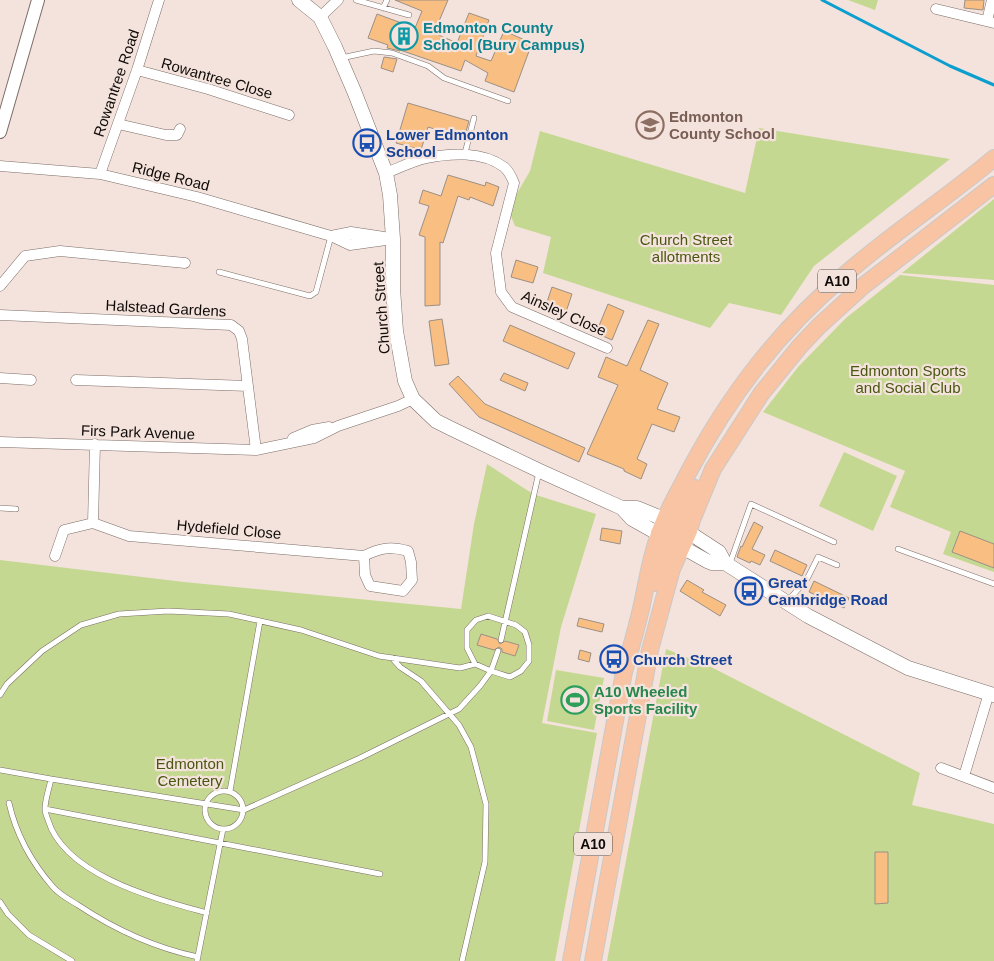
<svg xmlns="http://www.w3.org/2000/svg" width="994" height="961" viewBox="0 0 994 961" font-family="Helvetica,sans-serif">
	<rect width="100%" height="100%" fill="#f4e3dc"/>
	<path fill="#c5d892" d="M848,0H878L875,10Z
		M759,128L950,159L814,266L781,315L729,303L710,328L543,273L551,237L515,226L508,209L530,171L540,131L745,193Z
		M994,199V280L902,273Z
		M900,275L994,285V572L943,554L951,532L890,507L905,471L763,412L798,367L846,318Z
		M844,452L897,476L873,531L819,506Z
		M487,464L533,494L596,514L561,627L542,723L597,733L555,961H0V560L184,582L461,609L474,524Z
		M666,649L709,666L920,773L912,805L994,824V961H607Z
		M556,670L604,678L594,730L547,721Z"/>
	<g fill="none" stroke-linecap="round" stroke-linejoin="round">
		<path stroke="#0b9ece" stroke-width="3" d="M822,0L950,66L994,85"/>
	</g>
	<path fill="#f9be82" stroke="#9b9085" d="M395,0H448L434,33L457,43L469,13L489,20L476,56L491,61L504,31L532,43L514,92L485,81L488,73L465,60L461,71L400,50V51L387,48L388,45L368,38L377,14L415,28L422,11Z
		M965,0H984L983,10L964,8Z
		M384,57L397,59L393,72L381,68Z
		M408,103L469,121L464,138L428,127L421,150L396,143Z
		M448,175L485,186L486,182L499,187L493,206L470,197L469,200L458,196L443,243L440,242V305L425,306V237L419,235L429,206L419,203L423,190L441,196Z
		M516,260L538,267L533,283L511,277Z
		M552,287L572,294L566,312L546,305Z
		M608,304L624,311L612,340L596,333Z
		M442,319L449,364L435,366L429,321Z
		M648,320L659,324L640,370L668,383L657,409L680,417L674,432L652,424L637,459L647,464L641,479L624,471V469L587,454L618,385L598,377L606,357L627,366Z
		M510,325L575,353L568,369L503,341Z
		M504,373L528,383L525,391L500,380Z
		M458,376L485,404L585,448L579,462L479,417L449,384Z
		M754,522L763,527L752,549L765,555L760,565L751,561L750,563L737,557L741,546L742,547Z
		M602,528L622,531L620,544L600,540Z
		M960,531L994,544V568L952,552Z
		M775,550L807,565L802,576L770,561Z
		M687,580L704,590L702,592L726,605L720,616L680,591Z
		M814,581L849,598L844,608L809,592Z
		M579,618L604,624L602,632L577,626Z
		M481,634L497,639L500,644L505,641L519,645L515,656L502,652V649L499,647L494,650L477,645Z
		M580,650L591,653L589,662L578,659Z
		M875,852H888V903L875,904Z"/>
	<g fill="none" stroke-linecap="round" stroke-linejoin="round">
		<g stroke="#7b6d66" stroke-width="6">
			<path id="service" d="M356,0L409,15
				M383,8L387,0
				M341,58L374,51L392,53L428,66L444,78L508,101
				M465,153L474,118
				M344,237L363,238
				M219,272L310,296L316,292L331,236
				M0,508L16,509
				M898,549L994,584
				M730,563L751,504L834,542
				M787,602L807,579L818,557L837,565
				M501,640L539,472
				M392,658L400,667L421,681L459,725L471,747L486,804L485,862L462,961
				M0,695L7,684L42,651L81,625L119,614L168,611L229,614L301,630L379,656L460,668L475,664
				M0,770L51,779L244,810L360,758L459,709L480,686L491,671L510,677L521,671L529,661V645L525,632L516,625L488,616L476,620L467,630V648L475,664L491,671L498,651
				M51,779C49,789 45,800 45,809C45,813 47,817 48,820C65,876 157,899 207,913
				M205 810a19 19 0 1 1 38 0a19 19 0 1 1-38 0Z
				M230,791L260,621
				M9,803C16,834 32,863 53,887C60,895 70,900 78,905C114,929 156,948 198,957
				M45,809L380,874
				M0,902L8,914L29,935L72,961
				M197,961L223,829"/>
		</g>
		<g stroke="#7b6d66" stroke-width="11">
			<path id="minor" d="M936,9L994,23
				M320,17L338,0
				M987,21L992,0
				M137,70L208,89L289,115
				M118,124L166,135H177L180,129
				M0,166L100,174L197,197L331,236L350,245L393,239
				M386,173C399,168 412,161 426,158C450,153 483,151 504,167C509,171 512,178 514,183L496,253L501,292L512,307L607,348
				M100,174L137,70L159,0
				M331,236L351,232L384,237
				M0,286L25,256L60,251L185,263
				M0,315L231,325L239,331L242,339L256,450
				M0,378L31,380
				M76,380L248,386
				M293,438L312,430L329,427
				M0,442L256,450L314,438L338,426L398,406L413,399
				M93,523L95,444
				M55,556L64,530L93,523L129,536L364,556C380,548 390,546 408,551L411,562L412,580L403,591L370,586L365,575L364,556
				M941,768L994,788
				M964,776L989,693"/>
		</g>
		<g stroke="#7b6d66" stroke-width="14">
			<path id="tertiary" d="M0,132L38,0"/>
		</g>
		<g stroke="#7b6d66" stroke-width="15">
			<path id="secondary" d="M299,0L320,17L335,47L354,91L386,173L390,195L393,239V288L396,331L405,381L413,399L436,421L452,429L540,471L622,508H637L676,524L719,552L725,563L808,616L908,668L994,695
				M622,508L632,519L707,561L712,563H725"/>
		</g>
		<g stroke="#cac9c9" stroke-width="18">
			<path id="trunk" d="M659,533C681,525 685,508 695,488
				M655,583C663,560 664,541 689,531
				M571,961L624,672C631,647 639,621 644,595C649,569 654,544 665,519C671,504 680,489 687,475C729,395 779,330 848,272C895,231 947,198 994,158
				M593,961L650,650L672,569L689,531L692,520L713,469L761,394L800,346L819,326L863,286L994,185"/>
		</g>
		<use href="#service" stroke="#fff" stroke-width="5"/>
		<use href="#minor" stroke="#fff" stroke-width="10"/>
		<use href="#tertiary" stroke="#fff" stroke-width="12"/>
		<use href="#secondary" stroke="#fff" stroke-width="14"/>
		<use href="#trunk" stroke="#f8c4a3" stroke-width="16"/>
	</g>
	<defs>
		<g id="building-ring" transform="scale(1.4375)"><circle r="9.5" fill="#f4e3dc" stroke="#0f9aa8" stroke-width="1.5"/><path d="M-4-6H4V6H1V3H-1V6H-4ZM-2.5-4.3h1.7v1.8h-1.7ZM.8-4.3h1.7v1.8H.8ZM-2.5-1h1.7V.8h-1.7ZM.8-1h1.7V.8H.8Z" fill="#0f9aa8"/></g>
		<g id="school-ring" transform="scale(1.4375)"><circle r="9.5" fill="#f4e3dc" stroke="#8d6e63" stroke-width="1.5"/><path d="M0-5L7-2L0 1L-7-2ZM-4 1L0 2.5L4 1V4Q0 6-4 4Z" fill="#8d6e63"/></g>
		<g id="bus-ring" transform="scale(1.4375)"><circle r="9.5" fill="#f4e3dc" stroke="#1a4fb4" stroke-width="1.5"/><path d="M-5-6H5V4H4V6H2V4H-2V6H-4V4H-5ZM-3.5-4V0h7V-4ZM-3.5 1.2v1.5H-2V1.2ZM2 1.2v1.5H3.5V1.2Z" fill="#1a4fb4"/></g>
		<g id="stadium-ring" transform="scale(1.4375)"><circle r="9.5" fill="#f4e3dc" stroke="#2e9e5b" stroke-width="1.5"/><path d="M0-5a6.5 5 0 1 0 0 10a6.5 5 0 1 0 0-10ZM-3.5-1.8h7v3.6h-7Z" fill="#2e9e5b"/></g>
	</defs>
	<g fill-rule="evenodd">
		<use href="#building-ring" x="404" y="36"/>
		<use href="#school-ring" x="650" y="125"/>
		<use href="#bus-ring" x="367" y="143"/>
		<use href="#bus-ring" x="749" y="591"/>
		<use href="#bus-ring" x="614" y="659"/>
		<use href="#stadium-ring" x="575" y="700"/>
	</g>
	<g text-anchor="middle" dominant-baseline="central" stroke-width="4.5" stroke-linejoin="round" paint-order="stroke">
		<g fill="#f4e3dc" stroke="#544c48" stroke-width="1">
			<rect x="818" y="269.5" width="38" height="23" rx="4"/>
			<rect x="574" y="832.5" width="38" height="23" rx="4"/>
		</g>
		<g font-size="14" font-weight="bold" fill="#100b09">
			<text x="837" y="281">A10</text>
			<text x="593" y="844">A10</text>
		</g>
		<g font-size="15" font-weight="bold" fill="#0d838f" stroke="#f4e3dc" text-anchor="start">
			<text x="423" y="27">Edmonton County<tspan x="423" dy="17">School (Bury Campus)</tspan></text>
		</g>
		<g font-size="15" fill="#100b09" stroke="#f4e3dc">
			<text transform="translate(217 78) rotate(16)">Rowantree Close</text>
			<text transform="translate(116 83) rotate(-71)">Rowantree Road</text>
			<text transform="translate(171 176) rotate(14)">Ridge Road</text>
			<text transform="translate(166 308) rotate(3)">Halstead Gardens</text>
			<text transform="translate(381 308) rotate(-94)">Church Street</text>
			<text transform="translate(564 313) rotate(24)">Ainsley Close</text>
			<text transform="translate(138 432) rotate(2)">Firs Park Avenue</text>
			<text transform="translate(229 529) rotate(5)">Hydefield Close</text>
		</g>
		<g font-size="15" font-weight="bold" fill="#785e54" stroke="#f4e3dc" text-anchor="start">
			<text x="669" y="116">Edmonton<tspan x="669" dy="17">County School</tspan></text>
		</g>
		<g font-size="15" font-weight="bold" fill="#164399" stroke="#f4e3dc" text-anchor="start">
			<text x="386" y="134">Lower Edmonton<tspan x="386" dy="17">School</tspan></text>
			<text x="768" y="582">Great<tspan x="768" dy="17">Cambridge Road</tspan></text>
			<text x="633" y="659">Church Street</text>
		</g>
		<g font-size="15" fill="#495710" stroke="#f4e3dc">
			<text x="686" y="239">Church Street<tspan x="686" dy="17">allotments</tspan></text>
			<text x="908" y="370">Edmonton Sports<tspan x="908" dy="17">and Social Club</tspan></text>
			<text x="190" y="763">Edmonton<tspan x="190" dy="17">Cemetery</tspan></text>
		</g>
		<g font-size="15" font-weight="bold" fill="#27864d" stroke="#f4e3dc" text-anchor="start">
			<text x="594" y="691">A10 Wheeled<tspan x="594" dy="17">Sports Facility</tspan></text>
		</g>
	</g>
</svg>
